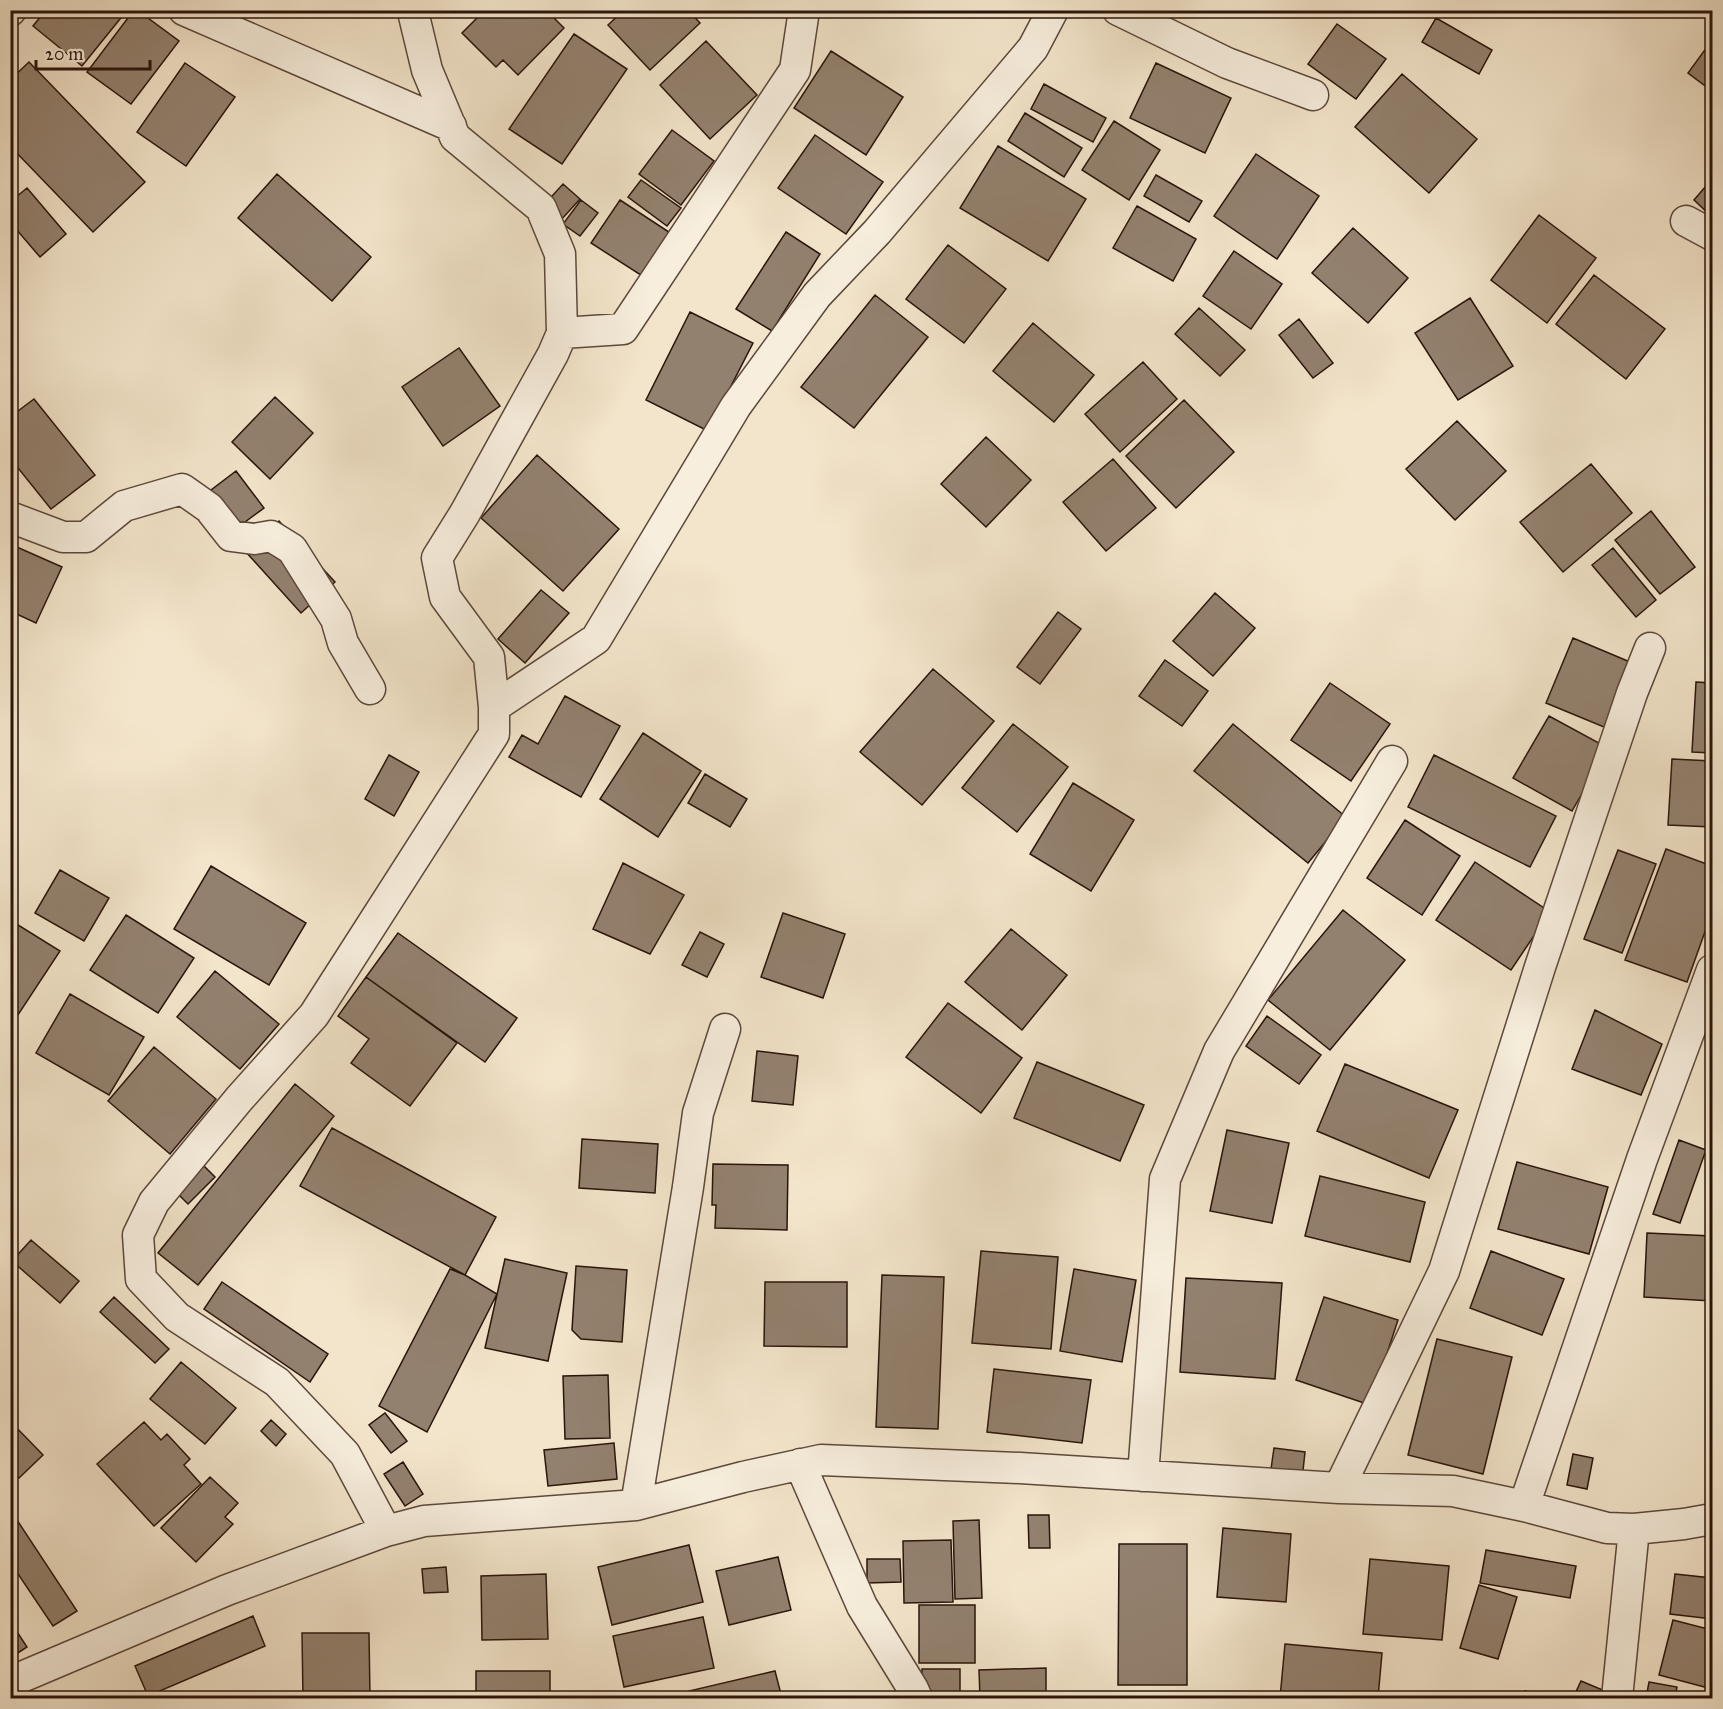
<svg xmlns="http://www.w3.org/2000/svg" width="1723" height="1709" viewBox="0 0 1723 1709" font-family="'IM FELL Great Primer',serif">
	<rect width="100%" height="100%" fill="#f3e5cb"/>
	<filter id="stains"><feTurbulence type="fractalNoise" baseFrequency=".00333" numOctaves="4"/><feColorMatrix values="0 0 0 0 .2 0 0 0 0 .09 0 0 0 0 .02 0 0 0 .5 -.17"/></filter>
	<radialGradient id="worn" r=".72"><stop offset=".6" stop-color="#630" stop-opacity="0"/><stop offset="1" stop-color="#630" stop-opacity=".3"/></radialGradient>
	<path fill="#93816f" stroke="#2a140b" stroke-width="1.5" d="M46,10H119L124,14L82,66L33,26Z
		M134,10H137L179,41L131,104L87,72Z
		M485,10H546L564,28L518,75L503,60L496,67L462,33Z
		M624,10H688L700,23L650,70L608,25Z
		M1436,18L1492,50L1479,74L1422,42Z
		M1337,24L1386,59L1356,99L1308,64Z
		M574,34L627,69L562,164L509,129Z
		M1712,40V91L1688,73Z
		M706,41L757,95L710,139L660,85Z
		M831,51L903,97L866,155L794,108Z
		M29,62L145,182L93,232L10,146V80Z
		M185,63L235,97L186,166L137,132Z
		M1156,63L1231,98L1205,153L1130,118Z
		M1402,74L1477,139L1429,193L1355,127Z
		M1044,84L1106,118L1093,142L1031,109Z
		M1025,113L1082,148L1064,177L1008,141Z
		M1114,121L1160,150L1129,200L1082,170Z
		M672,130L714,161L681,205L639,174Z
		M815,135L883,182L846,234L778,188Z
		M998,146L1086,199L1048,261L960,208Z
		M1256,154L1319,196L1277,259L1214,216Z
		M277,174L371,257L332,301L238,218Z
		M1156,175L1202,201L1189,222L1144,196Z
		M1712,179V217L1694,200Z
		M641,180L681,208L667,226L628,197Z
		M563,184L580,199L561,220L544,205Z
		M27,188L66,234L40,257L10,222V202Z
		M581,200L598,213L580,236L563,224Z
		M620,200L675,236L647,279L591,243Z
		M1137,206L1196,239L1173,281L1113,248Z
		M1539,215L1596,258L1547,323L1491,280Z
		M1353,228L1408,278L1368,323L1312,273Z
		M786,232L820,254L772,331L736,309Z
		M948,245L1006,289L964,343L906,299Z
		M1234,251L1282,284L1251,329L1203,296Z
		M1594,275L1665,329L1626,379L1556,324Z
		M875,295L928,337L854,428L801,387Z
		M1470,298L1513,366L1458,400L1415,333Z
		M1199,308L1245,350L1220,376L1175,334Z
		M690,312L753,343L708,431L646,400Z
		M1299,319L1333,363L1313,378L1279,335Z
		M1033,323L1094,375L1054,422L993,371Z
		M459,348L500,406L443,446L402,387Z
		M1143,362L1177,399L1120,452L1085,414Z
		M275,397L313,433L270,479L232,442Z
		M34,399L95,475L51,509L10,458V417Z
		M1184,400L1234,452L1176,508L1126,456Z
		M1457,421L1506,471L1455,520L1406,469Z
		M986,437L1031,480L986,527L941,484Z
		M537,455L619,529L563,591L481,518Z
		M1113,459L1156,508L1106,551L1063,502Z
		M1591,464L1632,513L1563,572L1520,522Z
		M236,471L264,508L222,539L194,503Z
		M1651,511L1695,567L1660,594L1615,540Z
		M279,521L335,582L301,613L245,551Z
		M10,544L62,567L36,623L10,611Z
		M1613,548L1656,600L1636,617L1592,565Z
		M541,590L569,613L525,663L498,639Z
		M1215,593L1255,628L1213,676L1173,641Z
		M1058,612L1081,629L1040,684L1017,667Z
		M1573,638L1630,662L1604,727L1546,703Z
		M1165,660L1208,691L1182,726L1139,696Z
		M933,669L994,721L922,805L860,752Z
		M1696,682L1712,683V753L1692,752Z
		M1330,683L1390,724L1351,781L1291,740Z
		M565,696L620,726L581,797L509,757L522,735L538,744Z
		M1549,716L1608,748L1572,811L1513,778Z
		M1013,724L1068,767L1017,832L962,788Z
		M1233,724L1346,817L1308,863L1194,771Z
		M643,733L701,771L658,837L600,799Z
		M389,755L419,772L394,816L365,799Z
		M1434,755L1556,816L1530,867L1408,807Z
		M1672,759L1712,761V827L1668,825Z
		M705,774L747,799L730,827L688,803Z
		M1073,783L1134,820L1091,891L1030,854Z
		M1405,820L1460,856L1422,915L1367,878Z
		M1666,849L1712,866V912L1687,982L1625,960Z
		M1618,850L1656,864L1622,953L1584,939Z
		M1475,862L1550,912L1511,970L1436,920Z
		M623,863L684,895L650,954L593,929Z
		M211,866L306,923L269,985L174,929Z
		M60,870L109,898L84,941L35,913Z
		M1343,910L1405,960L1330,1050L1268,1000Z
		M783,913L845,934L823,998L761,977Z
		M126,915L194,958L158,1013L90,970Z
		M10,920L60,951L10,1027Z
		M1011,929L1067,975L1022,1030L965,982Z
		M700,932L724,944L707,977L682,965Z
		M398,933L517,1018L485,1062L366,977Z
		M215,971L279,1024L240,1069L177,1017Z
		M366,977L457,1043L410,1106L351,1063L369,1039L338,1016Z
		M70,994L144,1037L109,1095L36,1053Z
		M948,1003L1022,1058L981,1113L906,1057Z
		M1595,1010L1662,1044L1641,1095L1572,1069Z
		M1267,1016L1321,1055L1299,1084L1246,1046Z
		M154,1047L216,1099L170,1154L108,1101Z
		M757,1051L798,1056L793,1105L752,1101Z
		M1037,1062L1144,1105L1120,1161L1014,1118Z
		M1345,1064L1458,1110L1429,1178L1317,1131Z
		M295,1084L334,1116L198,1285L158,1253Z
		M332,1128L496,1217L465,1275L300,1186Z
		M1227,1130L1289,1143L1272,1223L1210,1211Z
		M582,1139L658,1144L655,1193L579,1188Z
		M1679,1140L1706,1150L1680,1223L1653,1214Z
		M1517,1162L1608,1187L1589,1254L1498,1229Z
		M713,1164L788,1165L787,1230L715,1228L716,1205H712Z
		M203,1165L215,1177L188,1204L176,1192Z
		M1320,1176L1425,1202L1410,1262L1305,1236Z
		M1647,1233L1712,1236V1301L1644,1297Z
		M31,1240L79,1281L60,1303L12,1261Z
		M981,1251L1058,1257L1051,1349L972,1343Z
		M1491,1251L1564,1279L1542,1335L1470,1308Z
		M505,1259L567,1273L548,1361L485,1348Z
		M576,1266L627,1270L622,1342L581,1339L572,1330Z
		M450,1269L465,1275L497,1294L427,1432L379,1406Z
		M1074,1269L1136,1280L1122,1362L1060,1351Z
		M882,1275L944,1277L938,1429L876,1427Z
		M1186,1278L1282,1283L1275,1379L1180,1372Z
		M222,1282L328,1354L310,1382L204,1309Z
		M765,1282H847V1347L764,1346Z
		M114,1297L169,1349L155,1363L100,1312Z
		M1324,1297L1398,1320L1370,1405L1296,1380Z
		M1437,1339L1512,1357L1483,1474L1408,1455Z
		M181,1362L236,1408L205,1444L150,1399Z
		M994,1369L1091,1380L1082,1443L987,1432Z
		M608,1375L610,1438L565,1439L563,1376Z
		M385,1413L407,1441L391,1453L369,1425Z
		M271,1420L286,1434L276,1446L261,1431Z
		M10,1421L43,1455L19,1478L10,1470Z
		M144,1422L161,1440L167,1434L190,1459L184,1465L201,1484L154,1526L97,1464Z
		M614,1443L617,1479L548,1486L544,1450Z
		M1274,1448L1305,1452L1302,1480L1270,1476Z
		M1573,1454L1593,1458L1587,1489L1567,1485Z
		M403,1462L423,1494L405,1506L384,1474Z
		M210,1477L238,1503L225,1517L233,1524L196,1562L161,1528Z
		M1028,1515H1049L1050,1548H1029Z
		M15,1517L77,1611L53,1626L10,1562V1521Z
		M979,1520L982,1598L955,1599L953,1521Z
		M1223,1528L1291,1534L1286,1602L1217,1597Z
		M951,1540L953,1602L904,1603L903,1541Z
		M1119,1544H1187V1685H1118Z
		M689,1545L703,1602L612,1625L598,1567Z
		M1486,1550L1576,1566L1570,1598L1480,1583Z
		M778,1557L791,1610L729,1625L716,1571Z
		M867,1559H900L901,1582L867,1583Z
		M1370,1559L1449,1566L1442,1640L1363,1634Z
		M446,1567L448,1592L424,1593L422,1569Z
		M546,1574L548,1639L482,1640L481,1576Z
		M1675,1574L1712,1578V1619L1670,1614Z
		M1479,1585L1517,1597L1498,1659L1460,1648Z
		M919,1605H975V1663H919Z
		M253,1616L265,1646L148,1696L135,1666Z
		M703,1617L714,1668L624,1687L613,1636Z
		M1673,1620L1712,1630V1689L1659,1675Z
		M10,1621L27,1647L10,1658Z
		M302,1633H369L370,1698H303Z
		M1285,1644L1382,1653L1378,1698H1280Z
		M1046,1668V1698H980L979,1670Z
		M922,1669H960V1692H922Z
		M476,1671H550V1698H476Z
		M775,1671L782,1698H690L689,1691Z
		M1581,1681L1610,1693L1607,1698H1573Z
		M1649,1682L1677,1687L1675,1698H1646Z
		M1525,1691L1551,1698H1523Z"/>
	<g fill="none" stroke-linecap="round" stroke-linejoin="round">
		<g stroke="#5c483b" stroke-width="33">
			<path id="street" d="M184,10L451,126
				M1118,10L1227,63L1313,95
				M10,11L11,10
				M1686,221L1712,235
				M562,333L623,329L795,70L804,10
				M10,517L63,537H86L124,506L182,489L209,508L231,536L254,539L271,536L292,549L336,619L343,643L370,689
				M494,707L596,639L736,406L817,295L877,232L1033,48L1053,10
				M800,1464L862,1606L913,1689L917,1698
				M1143,1476L1165,1179L1219,1051L1392,761
				M1339,1488L1444,1271L1540,967L1632,693L1650,648
				M636,1505L688,1187L698,1113L725,1029
				M1524,1506L1642,1159L1712,970
				M386,1531L345,1454L277,1382L177,1317L141,1279L138,1235L154,1202L239,1099L314,1015L494,734V707L489,657L445,597L437,558L465,513L553,354L562,333L560,254L541,208L455,137L427,70L414,16L415,10
				M10,1682L227,1590L386,1531L424,1521L636,1505L743,1477L821,1460L1020,1468L1339,1488L1453,1491L1524,1506L1607,1528L1634,1529L1684,1524L1712,1519
				M1617,1698L1634,1529"/>
		</g>
		<use href="#street" stroke="#f7eedd" stroke-width="30"/>
	</g>
	<rect width="1723" height="1709" fill="none" stroke="#f3e5cb" stroke-width="36"/>
	<rect x="12" y="12" width="1699" height="1685" fill="none" stroke="#2a140b" stroke-width="3"/>
	<rect x="18" y="18" width="1687" height="1673" fill="none" stroke="#2a140b" stroke-width="1.5"/>
	<path d="M36 60v9h114v-9" fill="none" stroke="#2a140b" stroke-width="3"/>
	<text x="45" y="60" font-size="18" fill="#2a140b" stroke="#f7eedd" stroke-width="4.5" paint-order="stroke">20 m</text>
	<rect width="100%" height="100%" filter="url(#stains)"/>
	<rect width="100%" height="100%" fill="url(#worn)"/>
</svg>
